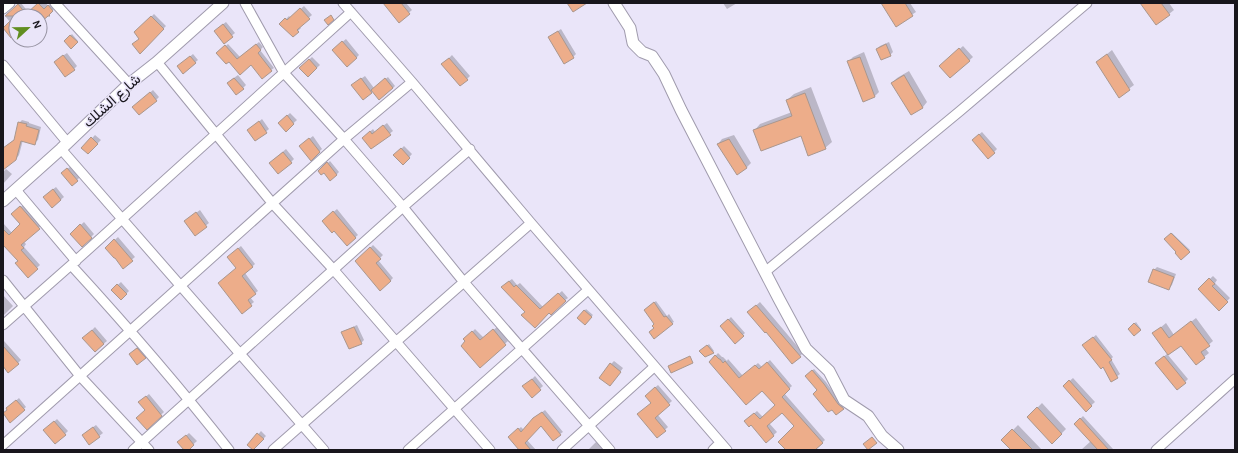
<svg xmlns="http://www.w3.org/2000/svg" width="1238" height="453" viewBox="0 0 1238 453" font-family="'Alegreya Sans',Vazirmatn,sans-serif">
	<rect width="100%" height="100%" fill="#eae5f9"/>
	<path fill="#0003" d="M20,3H21L29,13L39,3H46L48,6L51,3L56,7L40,22V16H16V32L11,36L4,27L10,22L5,16Z
		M389,3H406L412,10L399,21Z
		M723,3H737L727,9Z
		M882,3H910L916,12L896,25Z
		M1141,3H1169L1174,10L1169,14Z
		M304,6L312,15L299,26L301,28L293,36L281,24L289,16L291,18Z
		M154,14L166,26L140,52L141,39L136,32Z
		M226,22L235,33L224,42L218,28Z
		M561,29L576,54L573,57L549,37Z
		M72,34L78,41L71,47L65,41Z
		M346,39L359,55L356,58L336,47Z
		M259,42L263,47L260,50L274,68L271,70L252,64L229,60L218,53L228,44L240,57Z
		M889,42L893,52L890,55L877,49L880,46Z
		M963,46L973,57L951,77L944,63Z
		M1112,50L1134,85L1119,96L1097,62Z
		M864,52L879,92L875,96L863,101L848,62L853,57Z
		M67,53L77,66L74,69L58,59Z
		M193,54L198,60L183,72L181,64Z
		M452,55L470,76L467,79L446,61Z
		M312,57L320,65L308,76L300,68Z
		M909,71L927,102L923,107L911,114L892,83L897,78Z
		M238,75L246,85L243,88L231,80Z
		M365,76L374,88L388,77L395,86L393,88L373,91L363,99L356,82Z
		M811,87L832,142L825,148L801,135L754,131L760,124L792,112L787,100L794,94Z
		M153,90L159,97L156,100L137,104Z
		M290,113L297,120L286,130L279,123Z
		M262,119L269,129L256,140L252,128Z
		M22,120L29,122V123L41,127L38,140L34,143L23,140L19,155L16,159L3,158V148L15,139L19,123Z
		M387,123L393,131L371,148L366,135L373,129L375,132Z
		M982,132L997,149L994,152L976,137Z
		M95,135L101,140L88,153L83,148Z
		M734,135L751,163L746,168L718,144L722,139Z
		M313,136L322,149L311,159L304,143Z
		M404,146L412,154L403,164L395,155Z
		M286,149L294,159L291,162L273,160Z
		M330,161L339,172L336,175L319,171Z
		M71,166L80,177L77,180L66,170Z
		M6,169L12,174L3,184V172Z
		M56,187L64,197L52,207L47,194Z
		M24,204L42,225L23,241L26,244L24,247L40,265L28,276L19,261L3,244V223L12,233L22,224L16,211Z
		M337,209L358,235L347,244L335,230L323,221Z
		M200,210L209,223L195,234L189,218Z
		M84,222L94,234L82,246L71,234Z
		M1172,233L1190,250L1181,258L1177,252L1166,239Z
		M118,237L135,257L123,267L106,248Z
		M373,245L383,255L378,260L393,278L390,281L357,261Z
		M241,246L255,264L245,273L258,291L250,297L254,302L242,312L237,268L231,254Z
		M1157,267L1176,274L1172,285L1169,288L1154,270Z
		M1213,276L1217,280L1215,283L1230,298L1219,309L1199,289Z
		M512,279L517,285L520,283L543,307L562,291L568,298L549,312H526L505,284Z
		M121,282L129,291L121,299L112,290Z
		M3,295L13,306L3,316Z
		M656,301L667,316L669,314L674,322L672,323L655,328V324L647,308Z
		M760,302L803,353L800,356L752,309Z
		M586,309L593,315L585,323L579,318Z
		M731,317L745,333L735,342L722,326Z
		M1196,318L1213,341L1205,348L1209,353L1204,357L1182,345L1168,355L1188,379L1185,382L1160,360L1168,353L1154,333L1166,323L1174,335Z
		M1136,322L1141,329L1134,335L1129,329Z
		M357,325L364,340L361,343L343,333L346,330Z
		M95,327L107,341L95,351L87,335Z
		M497,327L508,341L480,366L465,339L475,329L484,338Z
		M1096,335L1113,357L1111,359L1120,374L1112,380L1103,366L1086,343Z
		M4,341L21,360L18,363L3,365V343Z
		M709,344L714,351L713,352L701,351Z
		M140,345L148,355L145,358L133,351Z
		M718,353L722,357H723L727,361L728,359L743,376L758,363L762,367L770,360L792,386L784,393L825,440L814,450H787L796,426L782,411L769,423L777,432L766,442L751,424L745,421L757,411L763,417L777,405L762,390L746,404L710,362Z
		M614,361L623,368L613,382L611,364Z
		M814,369L826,382L840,402L845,406L836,414L818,390L808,374Z
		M535,376L543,386L532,396L527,384Z
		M1073,378L1095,402L1086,410L1064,386Z
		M658,385L672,401L657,414L668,427L657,437L652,402L649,393Z
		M149,394L164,412L147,428L146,410L143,399Z
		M19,398L26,407L10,421L4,414L9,409L10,406Z
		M1042,403L1066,429L1052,443L1028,417Z
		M545,410L563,432L560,434L541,425L527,440L536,450H520L509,437L521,427L524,430L537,416Z
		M1083,416L1113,449L1112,450H1081L1091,441L1075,424Z
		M57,419L68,431L65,434L45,430Z
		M96,425L103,433L89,444L86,432Z
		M1018,425L1042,450H1012L1003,440Z
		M261,431L266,436L253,449L249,445Z
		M189,433L197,441L187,450H185L179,442Z
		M597,441L606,450H588Z"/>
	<path fill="#edad8a" stroke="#aa978e" d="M38,3L44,9L48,5L53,11L49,15L50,16H48L40,23V16H5L18,4L26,14Z
		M383,3H401L410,14L399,23Z
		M567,3H587L573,12Z
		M881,3H905L913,16L896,27Z
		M1140,3H1161L1170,15L1156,25Z
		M300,8L310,19L297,30L299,32L293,37L279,24L285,18L287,20Z
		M331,15L334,20L328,25L324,20Z
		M151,16L164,29L140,54L132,44L139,39L134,32Z
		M11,20L16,26V34L11,38L3,28Z
		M223,24L233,37L224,44L214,31Z
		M558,31L574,58L564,64L548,37Z
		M70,35L78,42L71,49L64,41Z
		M342,41L357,58L347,67L332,50Z
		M256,44L261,50L258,53L272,71L262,79L251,65L240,75L229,62L226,64L216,53L225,45L237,59Z
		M886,44L891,56L881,60L876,49Z
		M959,48L970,61L950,78L939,66Z
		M1107,54L1130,90L1119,98L1096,62Z
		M63,55L75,70L65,77L54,62Z
		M190,56L196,63L183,74L177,66Z
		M860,57L875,97L863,102L847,61Z
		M449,58L468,80L460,86L441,64Z
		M309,59L317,68L308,77L299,68Z
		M904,75L923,108L911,115L891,83Z
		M234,78L244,89L236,95L227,83Z
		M361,78L372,93L363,100L351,85Z
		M385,78L393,88L379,100L371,90Z
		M150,92L157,101L139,115L132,107Z
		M805,93L826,149L808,156L801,136L761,151L753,130L792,116L786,100Z
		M287,115L294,124L286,132L278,123Z
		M259,121L267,133L255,141L247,130Z
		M18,122L27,124L26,126L39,130L35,145L21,141L16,160L3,170V148L14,140Z
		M383,125L391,135L371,149L362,138L370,131L372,134Z
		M979,134L995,153L988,159L972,140Z
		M91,137L98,144L88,154L81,148Z
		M309,138L320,152L311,161L299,146Z
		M729,139L747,168L737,175L717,144Z
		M401,148L410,158L403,165L393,155Z
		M283,152L292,163L278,174L269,163Z
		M327,162L337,175L330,181L324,173L321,175L318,171Z
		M67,168L78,181L72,186L61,173Z
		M53,189L61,200L52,208L43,197Z
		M20,206L40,229L21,245L24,248L21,250L38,269L28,278L15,263L18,261L3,245V229L9,235L20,224L11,214Z
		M333,211L356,238L347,246L334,231L332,233L322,221Z
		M196,212L207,227L195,236L184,221Z
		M80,224L92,238L82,247L70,234Z
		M1171,233L1190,252L1181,260L1175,253L1176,252L1164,239Z
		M114,239L133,261L123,269L115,258H114L105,248Z
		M370,247L381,259L376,263L391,281L380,291L355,261Z
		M238,248L253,267L242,276L256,294L248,300L252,306L242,314L218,283L236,268L227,257Z
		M1153,269L1174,277L1169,290L1148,282Z
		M1209,278L1215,284L1212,286L1228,302L1219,311L1198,289Z
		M509,281L514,287L516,285L540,309L558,293L566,301L551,315L549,313L535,328L521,315L525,312L501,287Z
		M117,284L127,294L121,300L111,290Z
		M654,302L664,317L666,316L673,324L654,339L649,332L654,328L652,326L654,324L644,310Z
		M756,305L801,357L792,364L766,332L765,333L747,312Z
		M584,310L592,317L585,325L577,318Z
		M728,319L744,336L735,344L720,326Z
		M1191,321L1210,346L1201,352L1205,358L1196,365L1181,346L1168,355L1152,333L1161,327L1169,338Z
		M1134,323L1141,330L1134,336L1128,329Z
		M354,327L362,344L349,349L341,332Z
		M493,329L506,345L480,368L461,346L465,341L463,339L472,331L480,340Z
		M92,330L104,344L95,352L82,338Z
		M1093,337L1112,360L1109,362L1118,378L1111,382L1103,367L1101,369L1082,345Z
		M707,345L714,353L705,357L699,351Z
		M3,346L19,364L8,373L3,366Z
		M137,348L146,358L137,365L129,354Z
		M715,355L719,359H720L723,363L725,361L739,378L755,365L759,369L767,362L790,389L782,397L823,443L815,450H786L778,442L794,426L782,413L767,426L774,436L766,443L751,425L749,427L744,421L754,413L760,419L775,405L762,391L746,405L709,362Z
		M690,356L693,363L671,373L668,366Z
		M1164,356L1186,383L1177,390L1155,363Z
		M610,363L621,372L610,386L599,378Z
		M812,370L824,384L838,404L844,409L836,415L832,410L828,412L813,394L817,390L805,376Z
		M532,379L541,390L532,398L522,386Z
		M1069,380L1092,406L1086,412L1063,386Z
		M655,387L670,405L655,418L666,431L657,438L637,414L651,403L645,396Z
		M146,396L162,416L147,430L136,418L145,410L138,402Z
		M16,400L25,410L10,423L3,413L7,410L6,408Z
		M1037,407L1062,434L1052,444L1027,417Z
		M542,412L561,435L553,441L541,426L525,443L531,450H519L508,437L518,428L521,432L533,418Z
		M1080,418L1109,450H1098L1074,424Z
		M54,421L66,435L55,444L43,430Z
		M93,427L100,437L89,445L82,435Z
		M1012,429L1033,450H1011L1001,440Z
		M257,433L264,439L253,450L247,445Z
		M186,435L194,445L189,450H184L177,442Z
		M872,437L877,443L868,450L863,444Z"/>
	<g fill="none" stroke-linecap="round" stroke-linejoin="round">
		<g stroke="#a09bad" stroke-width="11">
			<path id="minor" d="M55,3L129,84
				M245,3L284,73L344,139L403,207L463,281L610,450
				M343,3L412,82L531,223L727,450
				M3,9L10,3
				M157,62L273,204L333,269L490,450
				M3,65L67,142
				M61,149L324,450
				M16,190L76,261
				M71,265C126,325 179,386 229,450
				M765,272L960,111L1087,3
				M3,280L80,376L149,450
				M3,325L71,265L351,12
				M3,445L344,139L412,82
				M133,450L403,207L470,149
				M273,450L531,223
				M408,450L588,290
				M562,450L654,367
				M713,450L720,443
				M1156,450L1235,379"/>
		</g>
		<g stroke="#a09bad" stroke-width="13">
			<path id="tertiary" d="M614,3L630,28L633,43L642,52L652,56L664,74L681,110L779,299L806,349L829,371L844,400L868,416L882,436L898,450
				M3,201L61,149L129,84L157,62L223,3"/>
		</g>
		<use href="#minor" stroke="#fff" stroke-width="9"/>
		<use href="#tertiary" stroke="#fff" stroke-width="11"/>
	</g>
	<g text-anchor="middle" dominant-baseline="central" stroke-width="3" stroke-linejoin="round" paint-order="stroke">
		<g font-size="15" fill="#18161c" stroke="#eae5f9">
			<text transform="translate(112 101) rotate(-42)">شارع الشلك</text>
		</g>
	</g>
	<rect width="1238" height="453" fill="none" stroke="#18161c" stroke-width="8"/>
	<g transform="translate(28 28) rotate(68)"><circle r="19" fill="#eae5f9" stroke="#9692a1"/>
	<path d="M0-3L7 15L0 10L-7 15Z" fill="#618e20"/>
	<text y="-6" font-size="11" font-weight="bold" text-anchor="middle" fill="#18161c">N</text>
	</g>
</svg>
